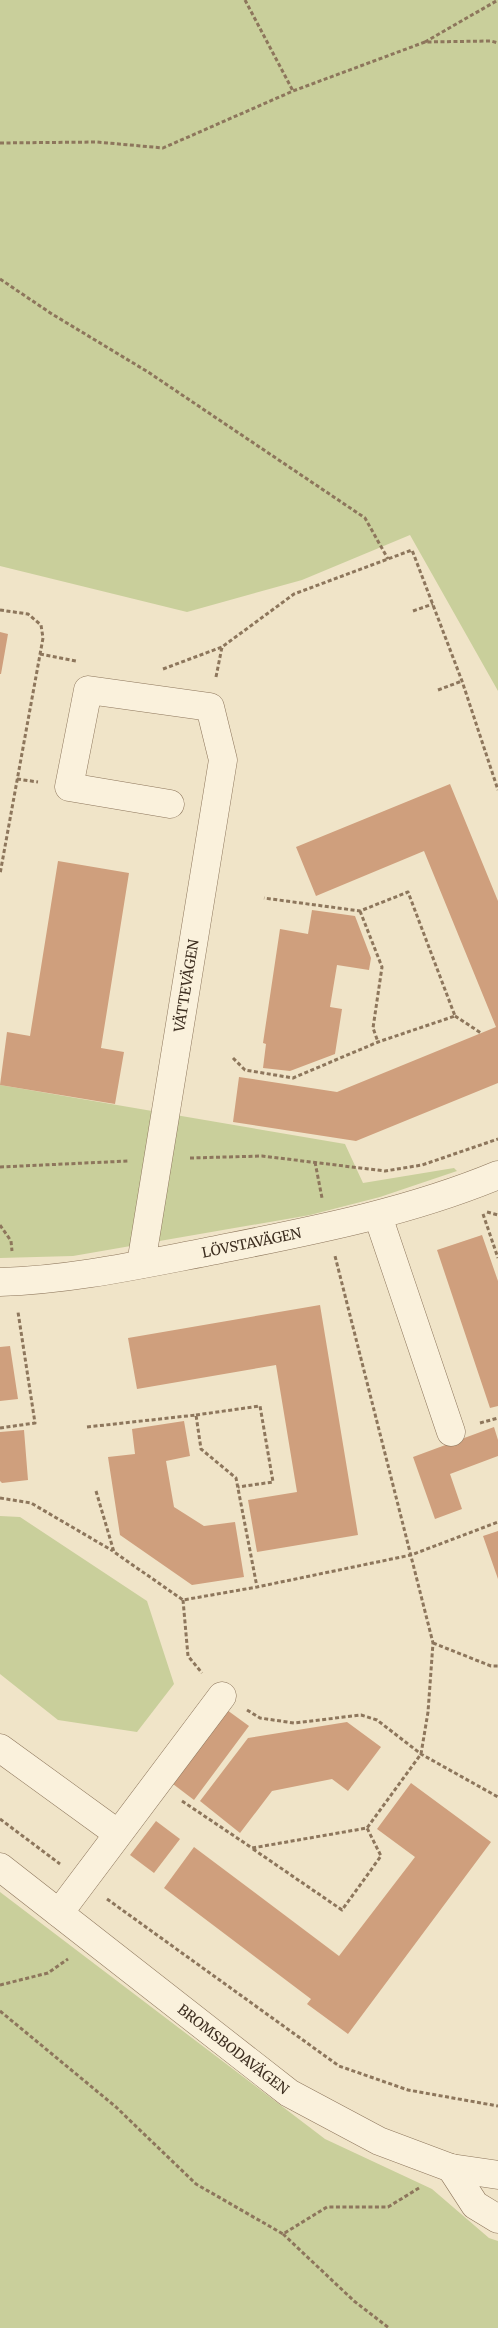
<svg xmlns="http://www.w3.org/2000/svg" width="498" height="2328" viewBox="0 0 498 2328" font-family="Merriweather,serif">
	<rect width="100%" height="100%" fill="#f0e4c8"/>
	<path fill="#c9cf9b" d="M0,0H498V691L410,535L302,580L187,612L0,566Z
		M0,1085L345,1144L363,1183L454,1168L457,1171L380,1197L310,1215L73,1256L0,1258Z
		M0,1516L20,1517L147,1601L174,1684L137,1732L58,1720L0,1674Z
		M0,1892L325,2139L432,2189L489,2238L498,2241V2328H0Z"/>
	<path fill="#cf9f7d" d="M0,632L8,634L1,674H0Z
		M450,784L498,901V1083L356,1141L233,1122L239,1077L337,1092L496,1027L424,851L316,896L296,847Z
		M58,861L129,873L101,1048L124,1052L115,1104L0,1085L7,1032L30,1036Z
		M312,910L355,916L371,958L369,970L337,965L330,1007L342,1009L335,1054L290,1071L263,1068L266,1044L263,1043L280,929L308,934Z
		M482,1235L498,1281V1406L490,1408L437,1250Z
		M320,1305L358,1535L257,1552L248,1500L297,1492L276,1365L137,1389L128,1338Z
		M10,1346L18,1399L0,1401V1347Z
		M184,1421L190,1456L166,1461L174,1507L204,1526L235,1522L244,1577L192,1585L120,1535L108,1457L135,1454L132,1429Z
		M494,1427L498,1440V1456L450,1474L462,1509L435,1519L413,1457Z
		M24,1430L28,1480L2,1483L0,1481V1432Z
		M498,1531V1579L483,1536Z
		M227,1710L249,1726L194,1800L173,1784Z
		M347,1722L381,1747L348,1791L332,1779L272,1791L240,1833L200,1801L248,1738Z
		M411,1783L491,1842L348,2034L307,2004L311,1999L164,1888L194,1847L339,1956L415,1857L377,1829Z
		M156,1821L180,1839L154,1873L130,1855Z"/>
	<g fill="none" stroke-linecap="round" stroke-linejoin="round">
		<g stroke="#8d765c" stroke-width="29">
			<g id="minor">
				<path d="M378,1216L451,1432"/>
				<path id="s1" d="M141,1264L223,760L210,707L88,690L69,787L170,804"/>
				<path id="s2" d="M0,1282C70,1280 138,1265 206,1252C305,1232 404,1214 498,1175"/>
				<path d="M0,1748L117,1833"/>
				<path id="s3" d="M0,1867L289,2093L379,2141L451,2168L498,2175"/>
				<path d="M59,1913L222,1696"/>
				<path d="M451,2168L475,2205L498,2219"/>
			</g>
		</g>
		<path stroke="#8d765c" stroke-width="3" stroke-dasharray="4 2.5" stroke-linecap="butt" d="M245,0L293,91
			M425,42L498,0
			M0,143L97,142L163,148L293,91L425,42L491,41L498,43
			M0,279L52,314L148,372L365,518L388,559
			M0,610L28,614L41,625L43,638L0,874
			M413,611L433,604
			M40,654L76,661
			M163,669L222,647
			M216,677L222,647L294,594L412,550L462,681L498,790
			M438,690L462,681
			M17,779L38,782
			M360,911L382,967L373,1028L378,1042
			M455,1016L481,1033
			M233,1058L245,1070L293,1078L378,1042L455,1016L408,892L360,911L264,898
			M190,1158L262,1156L385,1171L422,1165L498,1139
			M315,1162L322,1198
			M0,1167L128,1161
			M487,1212L498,1215
			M483,1214L498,1258
			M0,1225L11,1241L12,1251
			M196,1415L260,1406L273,1482L238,1487
			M480,1423L498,1418
			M87,1427L196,1415L201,1449L236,1478L257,1587
			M0,1428L35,1423L18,1312
			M96,1491L114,1552L183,1600L257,1587L411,1555L498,1522
			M0,1498L31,1503L113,1551
			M183,1600L188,1656L202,1673
			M433,1643L491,1666H498
			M247,1710L260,1718L294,1723L361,1715L377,1720L421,1754L498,1797
			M182,1801L252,1848L367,1828L421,1754L428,1712L433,1643L335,1256
			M0,1819L60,1864
			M253,1849L342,1910L381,1856L367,1828
			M107,1899L339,2066L408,2090L498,2106
			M0,1985L48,1973L68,1959
			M0,2011L116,2107L196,2184L283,2234L327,2207H388L419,2188
			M283,2234L354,2301L389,2328"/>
		<use href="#minor" stroke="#faf1dc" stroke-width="28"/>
	</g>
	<g text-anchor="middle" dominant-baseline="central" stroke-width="4.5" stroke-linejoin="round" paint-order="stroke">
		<g font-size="14" fill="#3d2e20" stroke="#f7eed8">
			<text stroke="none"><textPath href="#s1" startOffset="282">VÄTTEVÄGEN</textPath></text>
			<text stroke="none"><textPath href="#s2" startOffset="255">LÖVSTAVÄGEN</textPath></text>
			<text stroke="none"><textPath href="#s3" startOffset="296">BROMSBODAVÄGEN</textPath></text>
		</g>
	</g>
</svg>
